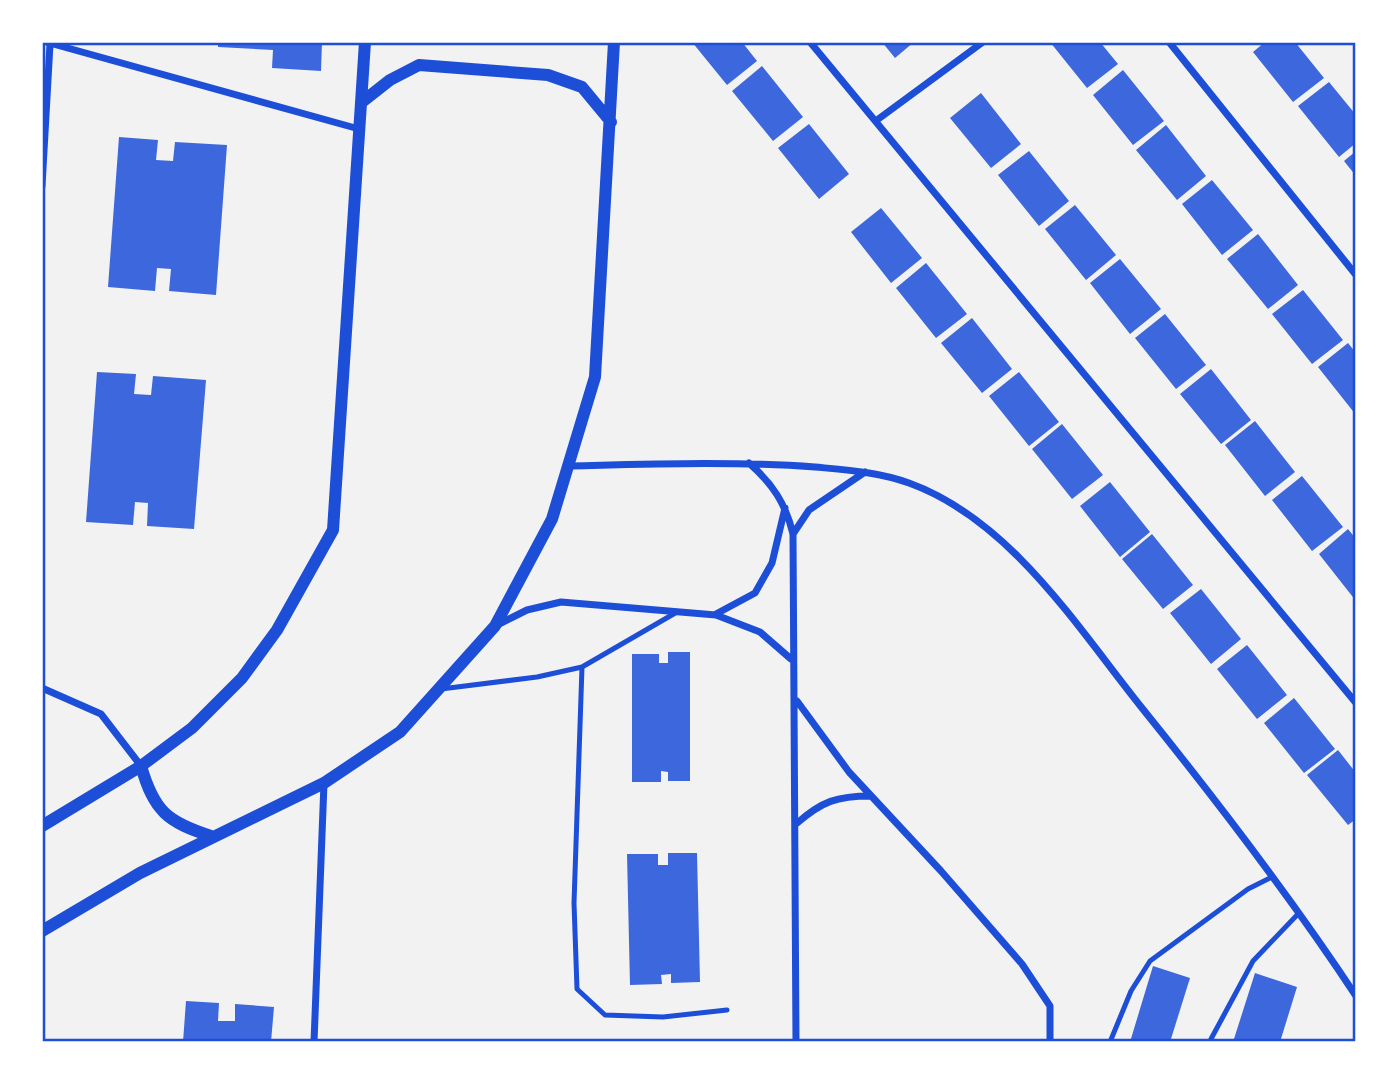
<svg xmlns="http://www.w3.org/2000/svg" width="1398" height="1084" viewBox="0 0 1398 1084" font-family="'Exo 2',sans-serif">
	<rect width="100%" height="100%" fill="#f2f2f2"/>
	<path fill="#3d67dc" d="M218,42H322L321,71L272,68L273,50L218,47Z
		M692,42H742L757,61L727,85Z
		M882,42H914L895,58Z
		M1050,42H1100L1118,64L1087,88Z
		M1265,42H1295L1324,78L1293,102L1253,52Z
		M762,66L803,117L773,141L732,91Z
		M1123,70L1164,121L1133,145L1093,95Z
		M1329,82L1356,115V143L1339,157L1298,106Z
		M981,93L1021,144L991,168L950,118Z
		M809,124L849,174L819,199L778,148Z
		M1166,125L1206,176L1177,200L1136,150Z
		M119,137L158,140L156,160L173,161L175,142L227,145L216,295L169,291L171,269L157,268L155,291L108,287Z
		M1029,151L1069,201L1039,226L998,175Z
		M1356,151V176L1344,161Z
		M1212,180L1253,230L1222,255L1182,204Z
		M1075,205L1116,255L1086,280L1045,229Z
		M881,208L922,258L891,283L851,232Z
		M1258,234L1298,285L1268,309L1227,259Z
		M1120,259L1161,309L1130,334L1090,283Z
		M926,263L967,314L936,338L896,288Z
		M1303,290L1343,340L1312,364L1272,314Z
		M1165,314L1206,365L1176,389L1135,338Z
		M972,318L1012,369L982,393L941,343Z
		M1348,343L1356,353V415L1318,367Z
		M1211,369L1251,420L1221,444L1180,394Z
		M97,372L136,374L134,394L151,395L153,376L206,380L194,529L147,526L148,503L135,502L133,525L86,522Z
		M1019,372L1059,422L1029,446L989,396Z
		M1255,421L1295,472L1265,496L1225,445Z
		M1062,424L1103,475L1072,499L1032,449Z
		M1302,476L1343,527L1312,551L1272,500Z
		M1110,482L1150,532L1120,557L1080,506Z
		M1348,529L1356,539V601L1319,554Z
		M1152,534L1193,585L1163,609L1122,559Z
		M1201,589L1241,639L1211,664L1170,613Z
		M1247,645L1287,695L1257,719L1217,669Z
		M668,652H690V781H668V772L661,771V782H632V654H659V663H668Z
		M1294,698L1335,749L1304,773L1264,723Z
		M1338,750L1356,773V819L1348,825L1307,775Z
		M668,853H697L700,982L671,983V974L661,975L662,984L630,985L627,854H658V865H668Z
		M1153,966L1190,978L1170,1042H1130Z
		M1255,973L1297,987L1280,1042H1233Z
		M186,1001L219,1003L218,1021H235V1004L274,1007L271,1042H183Z"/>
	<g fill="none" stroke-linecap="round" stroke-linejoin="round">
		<path stroke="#1d4ed8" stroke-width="5" d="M582,667L574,903L577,989L605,1015L663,1017L727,1010
			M441,689L537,677L582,667L677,612
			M1211,1039L1253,961L1298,914
			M1110,1042L1131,991L1150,961L1248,889L1272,877"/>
		<path stroke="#1d4ed8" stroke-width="7" d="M46,42L359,129
			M810,42L1356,703
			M1169,42L1356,275
			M877,120L983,42
			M42,186L50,44
			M749,463C772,483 786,504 793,534L796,1042
			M567,466C650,464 733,461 815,467C847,470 879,472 909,483C1011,520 1077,627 1142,708C1217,801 1290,896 1356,996
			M793,534L809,510L865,472
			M716,614L755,593L772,563L785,508
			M499,624L527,610L561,602L716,615L760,632L791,659
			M42,688L101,714L141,766
			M797,701L849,772L941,871L1022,964L1050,1006V1042
			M796,824C822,801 837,796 871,796
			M314,1042L324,783"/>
		<path stroke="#1d4ed8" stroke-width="12" d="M362,102L390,80L419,65L548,75L582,87L611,122
			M141,766C154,811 167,822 211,836
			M42,826L141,766L192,728L242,678L277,630L333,530L365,42
			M42,931L140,873L324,783L400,732L495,626L552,519L595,377L614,42"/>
	</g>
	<rect width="1398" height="1084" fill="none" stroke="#ffffff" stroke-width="88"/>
	<rect x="44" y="44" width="1310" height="996" fill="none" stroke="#1d4ed8" stroke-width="2.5"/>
</svg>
